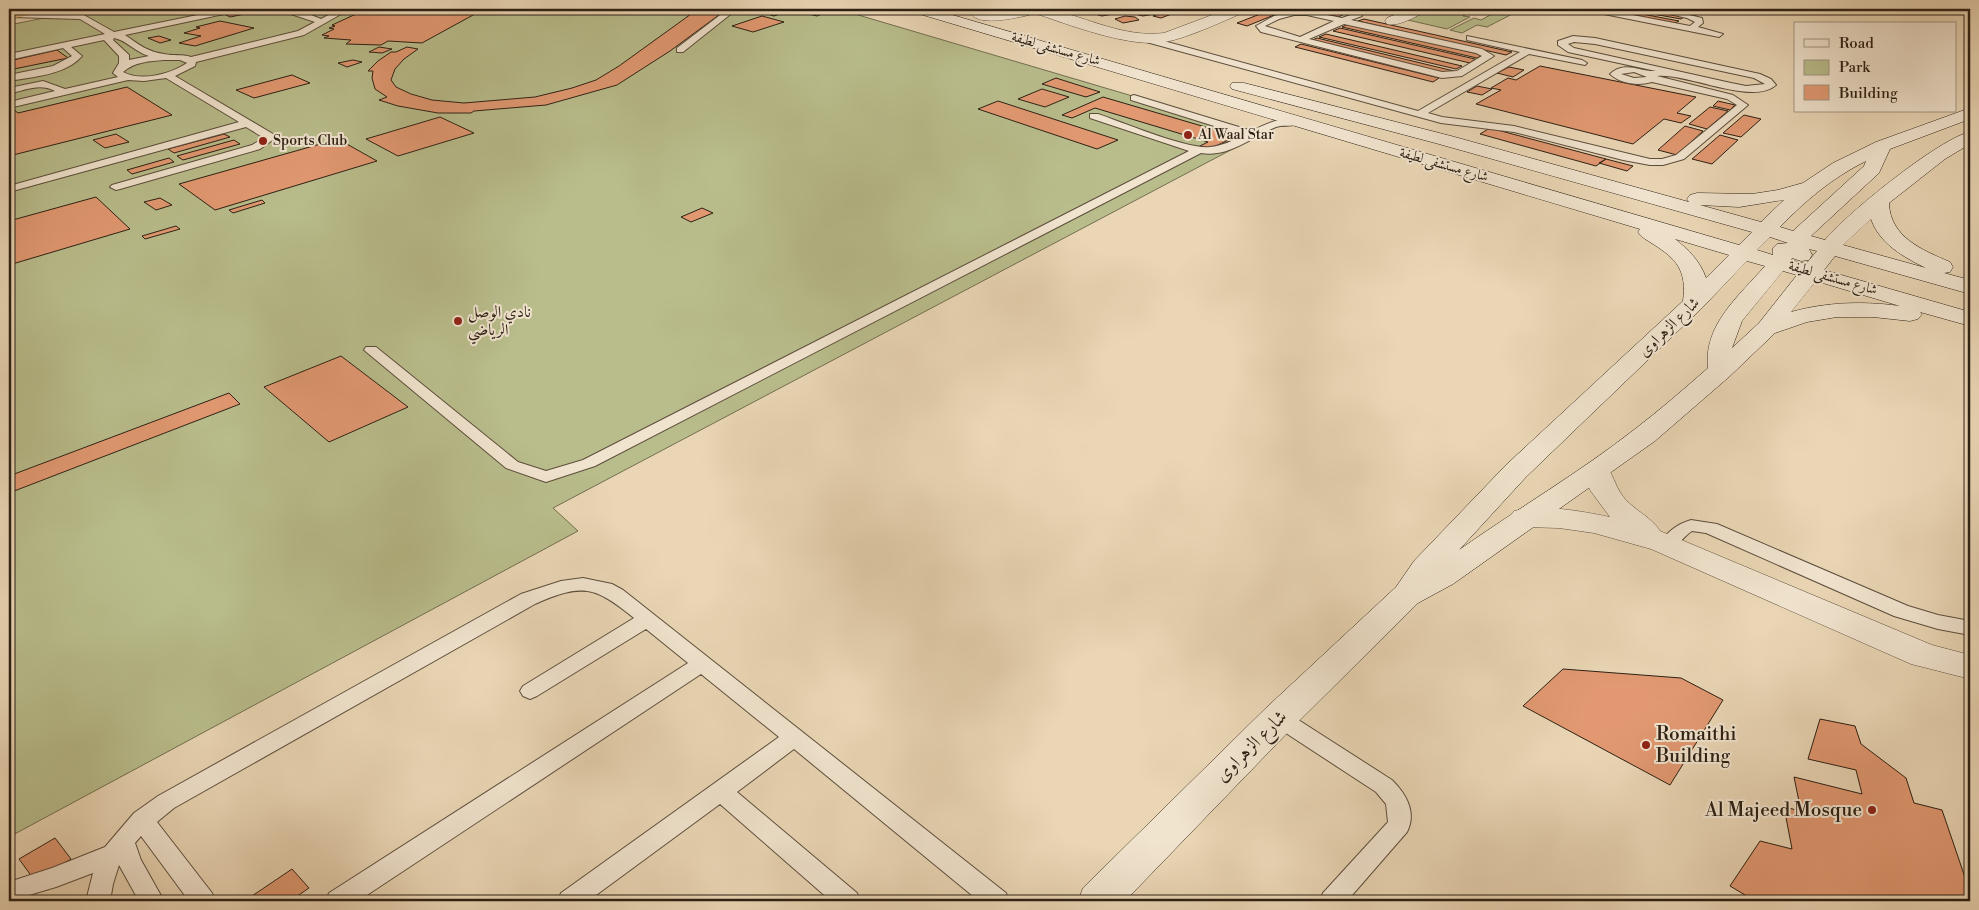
<svg xmlns="http://www.w3.org/2000/svg" width="1979" height="910" viewBox="0 0 1979 910" font-family="'Libre Bodoni',Amiri,serif">
	<rect width="100%" height="100%" fill="#ead6b5"/>
	<filter id="stains"><feTurbulence type="fractalNoise" baseFrequency=".004" numOctaves="4"/><feColorMatrix values="0 0 0 0 .2 0 0 0 0 .09 0 0 0 0 .02 0 0 0 .5 -.17"/></filter>
	<radialGradient id="worn" r=".72"><stop offset=".6" stop-color="#630" stop-opacity="0"/><stop offset="1" stop-color="#630" stop-opacity=".3"/></radialGradient>
	<path fill="#b9bd8c" stroke="#726e50" d="M89,9H838L1261,134L553,508L578,531L9,837V25Z
		M1430,9H1476L1463,16L1470,17L1447,29L1408,20Z
		M1515,9H1522L1487,27L1477,25L1462,33L1450,30L1474,18L1481,20L1494,13L1504,15Z"/>
	<path fill="#e29972" stroke="#2c2014" d="M255,9H269L230,17L226,15Z
		M367,9H484L422,43L388,41L381,45L346,44L351,40L324,38L329,36L322,35L334,29L329,28L335,26L332,25Z
		M698,9H727L670,51L617,85L546,105L474,111L471,113H438L398,106L379,100L387,97L375,89L372,78L373,71H368L378,61L391,52H396L407,47L418,49L404,59L395,69L391,80L396,87L411,94L432,100L464,103L535,97L572,88L596,80L619,66Z
		M777,9L789,11L774,16L764,13Z
		M787,9H811L827,12L817,16Z
		M1100,9L1110,11L1113,14L1102,16L1091,13L1093,10Z
		M1140,9L1151,11L1154,14L1143,16L1131,13L1134,10Z
		M1273,9H1289L1247,26L1237,23Z
		M1304,9H1320L1344,14L1339,17Z
		M1609,9H1616L1679,21L1675,23L1607,10Z
		M1625,9H1641L1684,17L1681,19Z
		M1663,9H1680L1700,13L1696,15Z
		M1169,10L1177,12L1161,18L1153,16Z
		M762,16L784,22L753,32L732,26Z
		M1125,16L1135,17L1139,20L1123,23L1115,19Z
		M1364,19L1512,52L1506,55L1358,21Z
		M220,21L254,28L195,46L179,43L201,36L184,33L200,28L196,27Z
		M1348,24L1483,55L1477,58L1342,27Z
		M1340,28L1475,59L1470,63L1333,31Z
		M1326,34L1462,66L1456,69L1319,37Z
		M159,36L171,40L160,43L148,38Z
		M1317,38L1454,71L1448,74L1310,41Z
		M1301,44L1439,78L1433,82L1295,47Z
		M379,47L392,49L382,53L369,52Z
		M57,50L68,58L9,70V61Z
		M353,60L362,62L347,67L338,63Z
		M1540,66L1696,97L1677,113L1691,116L1681,123L1664,119L1633,144L1476,104L1501,90L1491,88L1508,78L1516,80Z
		M1509,67L1524,70L1513,77L1497,73Z
		M292,75L310,83L254,98L236,90Z
		M1056,78L1100,92L1086,97L1042,84Z
		M1477,86L1492,89L1482,95L1467,92Z
		M127,87L172,115L9,156V110L13,109L18,113Z
		M1042,89L1069,97L1045,107L1018,99Z
		M1103,97L1236,136L1208,150L1198,147L1208,142L1095,108L1072,118L1062,115Z
		M998,101L1118,140L1097,149L978,109Z
		M1718,101L1735,105L1730,110L1713,106Z
		M1710,107L1728,111L1707,129L1689,124Z
		M1744,115L1761,119L1741,137L1723,133Z
		M440,117L474,133L398,156L366,139Z
		M1685,126L1703,131L1677,155L1658,150Z
		M1490,128L1606,159L1596,166L1480,134Z
		M116,134L129,142L105,148L93,140Z
		M224,134L230,137L174,153L168,149Z
		M1720,135L1738,140L1712,164L1692,159Z
		M338,139L377,161L215,210L179,184Z
		M234,140L240,144L183,160L177,156Z
		M169,158L174,162L132,174L127,170Z
		M1606,159L1633,166L1627,171L1599,163Z
		M96,197L130,229L9,265V221Z
		M160,198L172,205L156,210L144,202Z
		M262,200L265,203L233,213L229,210Z
		M702,208L713,213L691,222L681,217Z
		M176,226L180,229L145,239L142,236Z
		M341,356L408,407L329,442L264,387Z
		M229,393L240,404L9,493V476Z
		M1563,669L1681,678L1723,700L1670,785L1523,706Z
		M1820,719L1855,726L1861,744L1906,778L1914,803L1942,810L1970,892V901H1755L1730,886L1760,841L1792,849L1784,807L1801,811L1794,777L1862,794L1856,770L1808,759Z
		M55,838L71,859L35,881L19,859Z
		M292,869L309,888L290,901H256L252,896Z"/>
	<g fill="none" stroke-linecap="round" stroke-linejoin="round">
		<g stroke="#5c4e3c" stroke-width="2">
			<path id="service" d="M227,9H242L238,11L125,35C138,44 148,52 164,54C173,56 182,54 191,57L298,31L315,22L291,14L288,9H296L321,19L340,9H350L304,35L196,62L195,66L175,76L273,134L274,139L260,149L120,189L116,190L110,187L112,185L252,145L264,138L246,127L9,192V186L239,122L166,78L144,81L128,80L9,108V102L55,91C40,83 25,90 9,94V88L43,81L65,89L118,77L113,73L119,63V56L104,40L71,47L82,56C66,75 32,77 9,81V75L53,66L72,56L63,48L9,60V54L105,34L80,19L12,17H9V13H58L82,14L114,32ZM114,38C126,40 135,52 149,56L129,60V55L113,40ZM164,60H180L187,63C171,74 141,82 123,72C134,62 150,61 164,60Z
				M728,9H737L683,52H677V48Z
				M1585,9H1601L1690,26L1695,22L1687,18L1648,9H1664L1702,18L1703,23L1698,27L1723,34L1719,37L1589,11Z
				M1294,10L1307,11L1342,18L1359,12H1362V16L1351,20L1482,49L1494,56L1462,76L1442,78L1261,32L1256,26L1274,16ZM1294,15H1307L1334,21L1300,37L1265,26L1279,19ZM1344,24L1476,53L1482,56L1457,71L1442,72L1309,39Z
				M1142,35L1418,111L1520,52L1467,40V36L1582,60L1587,63L1585,65L1529,54L1428,113L1442,117L1514,126L1650,159H1662L1676,155L1737,105L1727,99L1652,82C1638,86 1621,84 1610,74C1625,60 1640,72 1656,71L1568,52L1558,45V41L1573,36L1595,38L1760,74L1771,79L1776,85C1752,106 1688,73 1657,76L1733,95L1748,105L1684,159L1663,165H1650L1623,160L1514,132L1441,123L1139,40L1138,38ZM1574,42L1595,44L1754,78L1765,84L1746,86L1731,83L1574,48L1568,44ZM1634,72L1647,77L1634,78L1621,74Z
				M1134,95L1252,131C1264,125 1290,112 1302,122C1295,128 1284,124 1276,127C1252,137 1228,158 1201,153L595,466L546,482L506,468L364,350L366,347H376L518,462L546,471L583,460L1189,151L1090,118V114H1098C1122,122 1188,150 1210,147C1222,146 1232,141 1243,135L1131,100V96Z
				M1691,520L1717,524L1908,606L1938,615L1970,621V635L1938,629L1894,616L1706,533L1692,531C1681,538 1676,552 1662,548L1659,544C1667,532 1677,524 1691,520Z
				M583,578L612,584L623,590L1006,893L1009,901H979L794,749L737,792L857,893L860,901H831L720,804L588,901H558L561,893L779,737L701,674L358,901H326L329,893L688,663L646,629L537,696L530,699L523,696L520,691L523,686L634,618C594,586 583,583 535,604L174,808L157,822L212,893L215,901H189L141,836L135,843L141,860L164,901H139L119,865L113,884L110,901H86L93,873L56,887L9,901V882L52,868L105,847L134,813L158,796L521,594L561,581Z
				M1279,710L1286,712L1392,780C1406,794 1417,812 1407,832L1347,901H1320L1323,893L1388,822L1386,804L1376,792L1272,724L1269,718L1272,712Z"/>
		</g>
		<g stroke="#5c4e3c" stroke-width="1">
			<path id="minor" d="M1019,9C1029,9 1040,7 1050,9C1088,18 1125,38 1164,33L1228,9H1247L1245,12C1223,21 1188,38 1165,42C1127,48 1068,24 1031,12L1029,15C1016,18 981,26 972,15L979,11L1002,12Z
				M1409,9H1427L1425,12C1414,17 1399,27 1387,24L1385,21L1387,18Z
				M1596,463L1606,465C1614,476 1616,489 1625,499C1636,511 1652,518 1660,531L1932,645L1970,655V679L1911,664L1651,549L1594,533L1559,528L1524,527L1514,525L1509,518L1514,511C1544,504 1580,511 1610,517L1590,490L1582,471L1586,465Z"/>
		</g>
		<g stroke="#2c2014" stroke-width="1">
			<path id="secondary" d="M911,9H932L1739,245L1752,232L1439,144L1232,89L1230,86L1232,83H1244L1451,136L1689,202L1687,199L1690,195L1697,193L1752,194L1778,190L1803,183L1833,163L1876,142L1970,108V119L1890,149L1879,173L1811,236L1825,240C1846,214 1940,138 1970,132V144L1945,159L1889,203C1890,237 1922,250 1950,262L1953,267L1950,272L1944,273L1970,280V294L1835,256L1824,270L1970,312V326L1920,312L1922,314L1918,319L1910,321L1873,317H1837L1807,322L1775,333L1730,376L1655,441L1453,584L1418,603L1292,728L1125,901H1078L1083,888L1266,708L1396,587L1414,561L1506,465L1683,301C1687,271 1677,259 1653,244C1647,240 1642,238 1638,232L1640,229L913,12ZM1866,161L1864,166L1793,231L1780,227C1806,200 1832,178 1866,161ZM1784,200L1761,222L1700,205L1739,207ZM1871,219C1879,243 1903,257 1926,268L1843,245ZM1770,237L1788,243L1777,244L1773,248V255L1757,250ZM1675,239L1729,255L1706,278C1700,261 1689,250 1675,239ZM1809,249L1817,251L1806,264L1791,260L1792,258L1801,261L1809,260L1812,255ZM1747,261L1765,266C1739,296 1703,325 1708,368C1684,389 1660,410 1635,429C1579,473 1517,509 1459,550L1526,477L1702,308ZM1783,271L1797,275L1759,323L1732,348L1742,321ZM1816,281L1900,306C1863,301 1827,302 1791,312Z"/>
		</g>
		<g stroke="#2c2014" stroke-width="1">
			<path id="trunk" d="M20,9H48L46,12L9,19V11Z"/>
		</g>
		<use href="#service" fill="#f1e4cf" fill-rule="evenodd"/>
		<use href="#minor" fill="#f1e4cf" fill-rule="evenodd"/>
		<use href="#secondary" fill="#f1e4cf" fill-rule="evenodd"/>
		<use href="#trunk" fill="#e5bb7a" fill-rule="evenodd"/>
	</g>
	<g fill="#8f2418" stroke="#f1e4cf" stroke-width="2">
		<circle cx="1188" cy="135" r="5"/>
		<circle cx="263" cy="141" r="5"/>
		<circle cx="458" cy="321" r="5"/>
		<circle cx="1646" cy="745" r="5"/>
		<circle cx="1872" cy="810" r="5"/>
	</g>
	<g text-anchor="middle" dominant-baseline="central" stroke-width="4" stroke-linejoin="round" paint-order="stroke">
		<g font-size="14" fill="#2c2014" stroke="#f1e4cf">
			<text transform="translate(1056 49) rotate(16)">شارع مستشفى لطيفة</text>
			<text transform="translate(1444 165) rotate(16)">شارع مستشفى لطيفة</text>
			<text transform="translate(1833 278) rotate(16)">شارع مستشفى لطيفة</text>
		</g>
		<g font-size="14" fill="#2c2014" stroke="#f1e4cf" text-anchor="start">
			<text x="1198" y="135">Al Waal Star</text>
			<text x="273" y="141">Sports Club</text>
		</g>
		<g font-size="16" fill="#2c2014" stroke="#f1e4cf" text-anchor="start">
			<text x="468" y="312">نادي الوصل<tspan x="468" dy="18">الرياضي</tspan></text>
		</g>
		<g font-size="16" fill="#2c2014" stroke="#f1e4cf">
			<text transform="translate(1669 327) rotate(-44)">شارع الزهراوى</text>
		</g>
		<g font-size="19" fill="#2c2014" stroke="#f1e4cf" text-anchor="start">
			<text x="1656" y="734">Romaithi<tspan x="1656" dy="22">Building</tspan></text>
			<text x="1862" y="810" text-anchor="end">Al Majeed Mosque</text>
		</g>
		<g font-size="19" fill="#2c2014" stroke="#f1e4cf">
			<text transform="translate(1251 746) rotate(-45)">شارع الزهراوى</text>
		</g>
	</g>
	<rect width="1979" height="910" fill="none" stroke="#ead6b5" stroke-width="30"/>
	<rect x="10" y="10" width="1959" height="890" fill="none" stroke="#2c2014" stroke-width="2.5"/>
	<rect x="15" y="15" width="1949" height="880" fill="none" stroke="#2c2014"/>
	<rect x="1794" y="22" width="162" height="90" fill="#f1e4cf" stroke="#a29684"/>
	<rect x="1804" y="39" width="25" height="8" fill="#f1e4cf" stroke="#a29684"/>
	<text x="1839" y="48" font-size="15" fill="#2c2014">Road</text>
	<rect x="1804" y="60" width="25" height="15" fill="#b9bd8c" stroke="#a29684"/>
	<text x="1839" y="72" font-size="15" fill="#2c2014">Park</text>
	<rect x="1804" y="85" width="25" height="15" fill="#e29972" stroke="#a29684"/>
	<text x="1839" y="98" font-size="15" fill="#2c2014">Building</text>
	<rect width="100%" height="100%" filter="url(#stains)"/>
	<rect width="100%" height="100%" fill="url(#worn)"/>
</svg>
